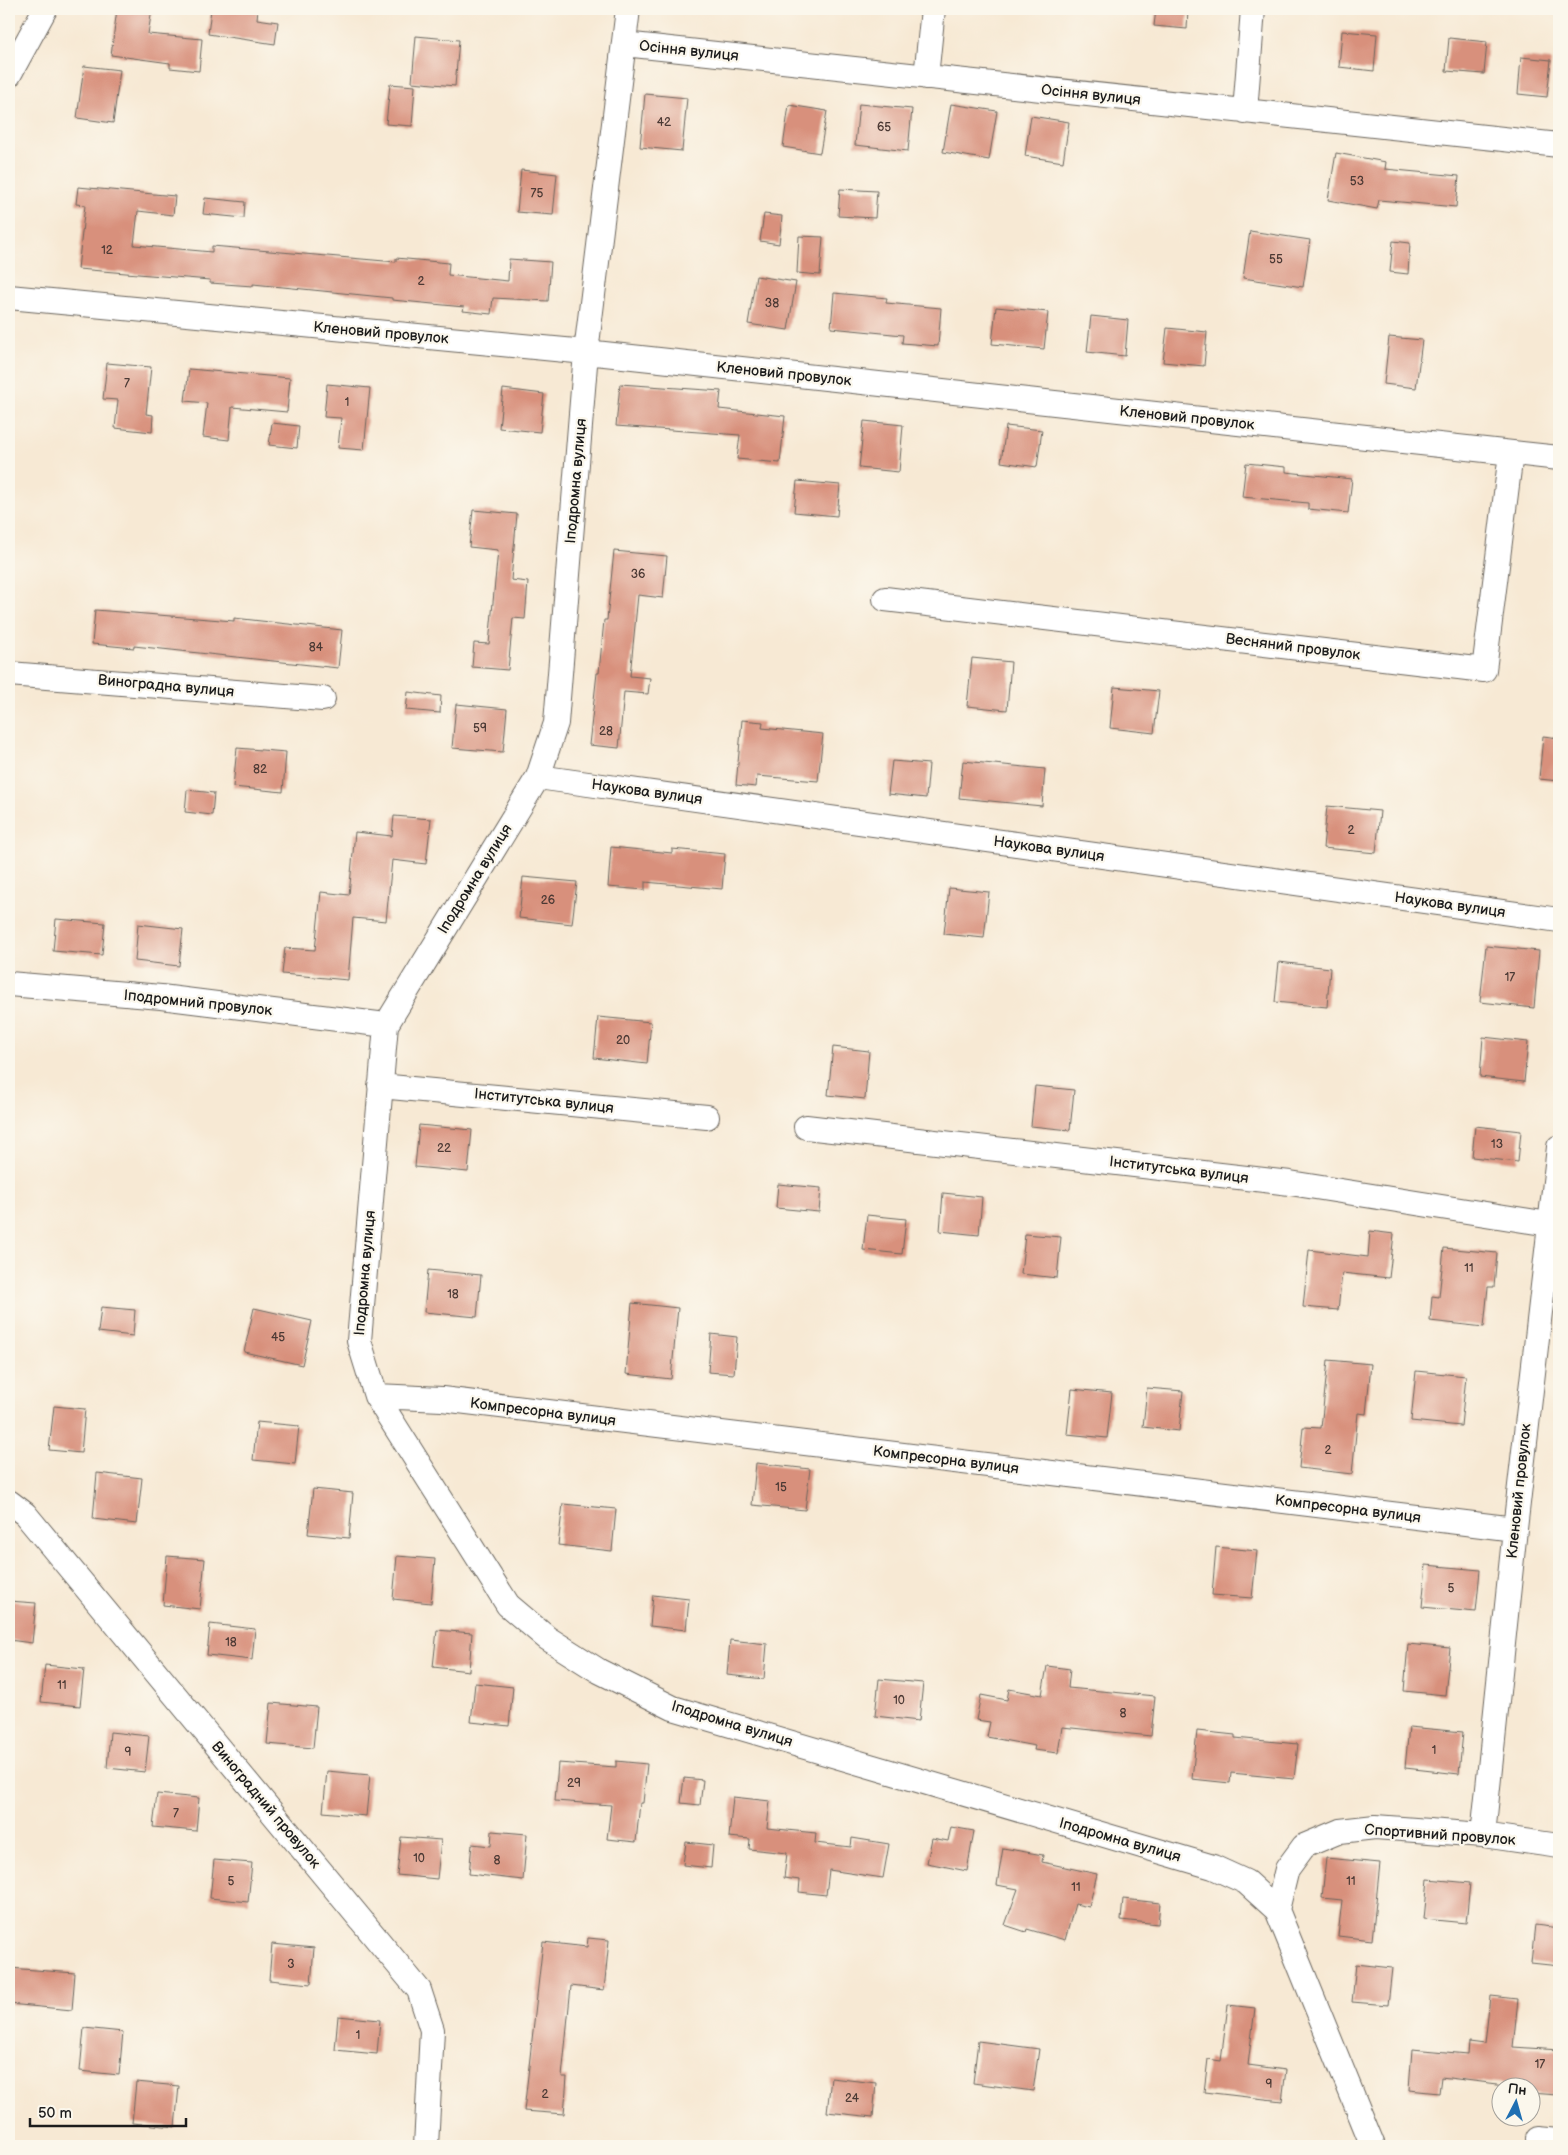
<svg xmlns="http://www.w3.org/2000/svg" width="1568" height="2155" viewBox="0 0 1568 2155" font-family="'Balsamiq Sans',sans-serif">
	<rect width="100%" height="100%" fill="#fbf7ec"/>
	<filter id="ink" filterUnits="userSpaceOnUse"><feTurbulence type="fractalNoise" baseFrequency=".02" numOctaves="2"/><feDisplacementMap in="SourceGraphic" scale="10" xChannelSelector="R" yChannelSelector="G"/><feConvolveMatrix kernelMatrix="1 2 1 2 8 2 1 2 1" color-interpolation-filters="sRGB"/></filter>
	<filter id="wash" filterUnits="userSpaceOnUse"><feTurbulence type="fractalNoise" baseFrequency=".0096" numOctaves="4" result="noise"/><feDisplacementMap in="SourceGraphic" scale="20" xChannelSelector="R" yChannelSelector="G"/><feGaussianBlur stdDeviation="1.12" result="paint"/><feColorMatrix in="noise" values="0 0 0 0 0 0 0 0 0 0 0 0 0 0 0 0 0 1.4 0 .05"/><feComposite in="paint" operator="in"/></filter>
	<g filter="url(#wash)">
		<rect width="100%" height="100%" fill="#f7e9d4"/>
		<g id="blocks">
			<path fill="#d8907b" d="M117,9H152L148,34L202,39L199,71L170,68V63L111,55Z
				M211,9H258L257,19L278,22L275,44L208,34Z
				M1156,9H1188L1187,29L1154,26Z
				M1342,31L1377,34L1374,71L1339,67Z
				M416,36L459,40L455,86L412,82Z
				M1449,38L1487,42L1484,74L1446,71Z
				M1521,57L1551,60L1547,97L1518,94Z
				M84,66L120,70L113,123L77,118Z
				M390,84L415,86L412,126L386,124Z
				M645,94L687,98L682,151L640,147Z
				M859,104L912,109L908,151L855,145Z
				M951,104L997,111L989,160L943,152Z
				M789,105L827,111L820,153L783,147Z
				M1031,116L1069,122L1063,162L1025,156Z
				M1336,153L1386,162L1385,169L1459,176L1456,207L1379,200L1377,209L1328,200Z
				M521,170L557,174L553,215L517,212Z
				M78,187L175,196L173,215L138,211L134,245L212,252V246L396,262V258L449,263L448,275L508,281L509,259L551,262L548,301L493,298L491,314L463,311L464,307L392,300V298L253,284V286L210,283V280L78,269L85,205L76,204Z
				M840,189L877,191L875,218L838,216Z
				M205,198L245,202L244,218L203,214Z
				M764,214L782,216L779,244L760,241Z
				M1250,231L1310,240L1303,287L1243,278Z
				M799,236L823,237L820,275L797,273Z
				M1393,241L1410,243L1408,274L1390,272Z
				M756,276L796,282L788,330L748,324Z
				M834,293L887,298L886,303L941,308L938,346L902,343L903,335L831,328Z
				M996,307L1048,312L1044,349L992,344Z
				M1091,316L1128,320L1125,356L1087,352Z
				M1167,328L1207,332L1204,366L1163,362Z
				M1389,337L1422,340L1416,388L1384,384Z
				M107,363L151,367L146,414L153,415L152,432L115,428L118,400L103,399Z
				M189,369L290,378L287,412L232,407L229,440L203,437L207,403L185,401Z
				M327,384L370,388L364,450L338,448L341,418L324,417Z
				M620,384L721,391L719,409L785,416L780,463L737,459L740,435L616,426Z
				M503,389L544,394L540,432L499,428Z
				M864,421L903,425L899,472L859,468Z
				M272,423L299,426L297,448L269,445Z
				M1006,426L1042,430L1037,467L1001,462Z
				M1246,463L1286,467V472L1352,479L1348,513L1308,509V503L1242,497Z
				M797,481L840,485L837,516L794,512Z
				M473,510L517,514L511,580L528,582L525,619L513,618L508,670L472,667L474,643L489,644L498,550L469,547Z
				M614,551L667,556L663,598L638,595L630,676L650,678L648,694L624,692L619,748L589,745L597,673H599L604,620H607Z
				M95,610L234,621V618L342,630L338,668L134,646V648L92,644Z
				M972,658L1011,662L1007,710L967,706Z
				M1114,687L1159,691L1154,733L1110,728Z
				M408,692L441,696L440,713L406,710Z
				M456,704L507,709L503,752L452,748Z
				M742,720L763,722L762,728L823,734L818,781L757,776L756,787L736,785Z
				M1543,736L1559,738V781L1539,779Z
				M237,748L286,752L283,792L233,787Z
				M892,761L929,764L926,798L888,794Z
				M963,761L1045,769L1042,806L959,798Z
				M187,790L214,793L212,815L185,812Z
				M1327,806L1380,811L1376,853L1323,848Z
				M394,816L431,819L426,864L392,860L386,921L353,918L348,980L282,974L285,948L315,950L321,892L349,895L355,832L392,836Z
				M611,847L672,853V849L725,854L722,889L645,882V890L608,887Z
				M523,877L577,882L572,924L519,918Z
				M949,888L989,892L984,938L944,934Z
				M56,919L105,923L102,955L53,951Z
				M138,924L183,929L179,966L135,961Z
				M1486,946L1539,951L1534,1008L1480,1002Z
				M1279,962L1330,968L1327,1007L1275,1002Z
				M598,1017L651,1022L647,1064L594,1058Z
				M1483,1037L1528,1042L1524,1082L1480,1077Z
				M833,1047L869,1051L865,1099L828,1095Z
				M1035,1086L1074,1090L1070,1130L1031,1126Z
				M419,1125L472,1130L468,1172L415,1167Z
				M1475,1126L1521,1131L1518,1162L1472,1157Z
				M778,1184L821,1188L819,1212L776,1208Z
				M943,1193L982,1197L979,1235L940,1231Z
				M867,1215L906,1219L902,1254L863,1250Z
				M1370,1231L1394,1234L1389,1278L1342,1273L1338,1310L1303,1307L1309,1250L1368,1257Z
				M1025,1234L1061,1237L1057,1278L1021,1274Z
				M1444,1248L1497,1253L1494,1287H1488L1484,1327L1430,1321L1432,1296L1439,1297Z
				M428,1270L481,1275L477,1317L424,1312Z
				M632,1303L678,1308L671,1379L626,1374Z
				M101,1307L135,1310L133,1336L98,1332Z
				M254,1308L312,1321L302,1365L244,1352Z
				M711,1334L737,1337L734,1374L708,1372Z
				M1328,1360L1371,1364L1366,1414L1358,1413L1352,1474L1299,1468L1303,1427L1321,1428Z
				M1416,1371L1466,1376L1461,1426L1411,1421Z
				M1147,1388L1183,1391L1179,1431L1143,1427Z
				M1072,1389L1112,1393L1107,1438L1067,1434Z
				M54,1406L85,1409L81,1453L49,1450Z
				M257,1422L299,1426L295,1464L253,1460Z
				M756,1463L810,1469L805,1510L752,1505Z
				M97,1473L142,1478L137,1524L93,1519Z
				M313,1489L353,1493L349,1538L308,1534Z
				M563,1504L616,1509L612,1551L558,1545Z
				M1216,1547L1257,1551L1252,1598L1212,1595Z
				M167,1556L205,1559L200,1609L163,1605Z
				M397,1556L435,1559L431,1603L393,1599Z
				M1426,1565L1480,1570L1476,1612L1422,1607Z
				M653,1595L689,1599L686,1630L650,1626Z
				M9,1601L36,1603L32,1643L9,1640Z
				M210,1624L255,1629L252,1660L207,1655Z
				M437,1630L472,1633L469,1671L433,1667Z
				M730,1640L767,1644L764,1679L727,1675Z
				M1408,1644L1450,1648L1445,1695L1404,1691Z
				M45,1665L84,1669L80,1706L41,1702Z
				M1047,1666L1070,1669L1068,1688L1155,1696L1151,1736L1062,1727L1058,1753L1034,1750L1035,1746L987,1737L990,1722L976,1720L981,1695L1007,1700L1009,1689L1042,1695Z
				M879,1679L923,1683L919,1721L875,1716Z
				M475,1683L513,1687L509,1726L471,1722Z
				M271,1703L317,1707L313,1748L267,1744Z
				M1409,1727L1463,1732L1459,1774L1405,1768Z
				M1197,1731L1235,1735V1738L1298,1744L1294,1779L1231,1773L1230,1783L1192,1779Z
				M110,1732L149,1736L145,1772L107,1768Z
				M616,1761L647,1764L643,1803H640L636,1842L607,1839L611,1805L555,1801L558,1763L616,1767Z
				M327,1771L370,1775L366,1816L323,1812Z
				M684,1778L703,1780L700,1805L681,1803Z
				M157,1794L199,1798L196,1831L153,1827Z
				M733,1797L770,1801L767,1828L816,1833L815,1843L851,1847L852,1838L889,1844L883,1878L829,1870L826,1895L799,1892L800,1880L784,1878L787,1853L749,1849L750,1839L729,1837Z
				M951,1827L974,1831L967,1871L927,1863L932,1838L948,1841Z
				M492,1831L527,1834L523,1880L469,1874L472,1844L491,1846Z
				M401,1837L441,1840L437,1879L397,1875Z
				M686,1842L713,1845L711,1868L683,1865Z
				M1003,1848L1043,1855L1042,1862L1097,1874L1089,1907L1075,1904L1065,1940L1027,1929L1026,1932L1005,1925L1018,1889L997,1885Z
				M1326,1858L1380,1863L1372,1940L1338,1936L1342,1900L1322,1898Z
				M214,1860L252,1863L248,1902L210,1898Z
				M1428,1879L1470,1883L1466,1923L1424,1919Z
				M1123,1899L1160,1903L1158,1924L1121,1920Z
				M1535,1925L1559,1928V1966L1531,1963Z
				M588,1938L609,1940L604,1990L571,1986L562,2077H567L564,2114L524,2111L543,1942L587,1947Z
				M272,1944L314,1948L311,1984L269,1980Z
				M1356,1964L1392,1968L1388,2005L1352,2002Z
				M9,1968L75,1973L72,2010L9,2004Z
				M1490,1996L1518,1999L1513,2047L1559,2050V2078L1557,2095L1530,2093V2088L1441,2077L1439,2093L1409,2090L1412,2049L1468,2054L1469,2042L1485,2044Z
				M1228,2005L1255,2008L1248,2065L1286,2070L1282,2101L1204,2092L1208,2059L1221,2061Z
				M338,2016L380,2020L377,2054L335,2050Z
				M84,2028L123,2032L119,2075L80,2071Z
				M978,2041L1039,2049L1033,2091L973,2083Z
				M831,2078L876,2083L873,2117L827,2112Z
				M136,2082L179,2086L175,2127L132,2123Z"/>
		</g>
	</g>
	<g filter="url(#ink)">
		<use href="#blocks" fill-opacity="0" stroke="#69645c" stroke-width="1"/>
		<g fill="none" stroke-linecap="round" stroke-linejoin="round">
			<g stroke="#69645c" stroke-width="26">
				<path id="minor" d="M628,9L586,352L556,723L538,777L386,1025L359,1341L376,1396L508,1605L547,1638L599,1671L673,1708L1213,1867L1246,1882L1277,1910L1373,2146
					M624,44L1559,145
					M9,75L45,9
					M926,77L933,9
					M1245,112L1253,9
					M9,297L586,352L1559,458
					M885,599L1484,670L1511,453
					M9,674L323,699
					M538,777L1559,920
					M9,984L161,997L386,1025
					M380,1086L707,1117
					M806,1127L1290,1183L1549,1224
					M376,1396L442,1399L1515,1529
					M9,1502L25,1514L419,1990L432,2030L426,2146
					M1483,1835L1515,1529L1559,1147
					M1277,1910L1287,1869L1304,1846L1340,1831L1375,1827L1483,1835L1559,1846
					M1538,2139L1559,2141"/>
			</g>
			<use href="#minor" stroke="#fff" stroke-width="24"/>
		</g>
	</g>
	<g text-anchor="middle" dominant-baseline="central" stroke-width="4.5" stroke-linejoin="round" paint-order="stroke">
		<g font-size="12" fill="#4b3934">
			<text x="664" y="122">42</text>
			<text x="884" y="127">65</text>
			<text x="1357" y="181">53</text>
			<text x="537" y="193">75</text>
			<text x="107" y="250">12</text>
			<text x="1276" y="259">55</text>
			<text x="421" y="281">2</text>
			<text x="772" y="303">38</text>
			<text x="127" y="383">7</text>
			<text x="347" y="402">1</text>
			<text x="638" y="574">36</text>
			<text x="316" y="647">84</text>
			<text x="480" y="728">59</text>
			<text x="606" y="731">28</text>
			<text x="260" y="769">82</text>
			<text x="1351" y="830">2</text>
			<text x="548" y="900">26</text>
			<text x="1510" y="977">17</text>
			<text x="623" y="1040">20</text>
			<text x="1497" y="1144">13</text>
			<text x="444" y="1148">22</text>
			<text x="1469" y="1268">11</text>
			<text x="453" y="1294">18</text>
			<text x="278" y="1337">45</text>
			<text x="1328" y="1450">2</text>
			<text x="781" y="1487">15</text>
			<text x="1451" y="1588">5</text>
			<text x="231" y="1642">18</text>
			<text x="62" y="1685">11</text>
			<text x="899" y="1700">10</text>
			<text x="1123" y="1713">8</text>
			<text x="1434" y="1750">1</text>
			<text x="128" y="1752">9</text>
			<text x="574" y="1783">29</text>
			<text x="176" y="1813">7</text>
			<text x="419" y="1858">10</text>
			<text x="497" y="1860">8</text>
			<text x="231" y="1881">5</text>
			<text x="1351" y="1881">11</text>
			<text x="1076" y="1887">11</text>
			<text x="291" y="1964">3</text>
			<text x="358" y="2035">1</text>
			<text x="1540" y="2064">17</text>
			<text x="1269" y="2084">9</text>
			<text x="545" y="2094">2</text>
			<text x="852" y="2098">24</text>
		</g>
		<g font-size="15" fill="#1c1c1c" stroke="#fbf7ec">
			<text transform="translate(689 51) rotate(6)">Осіння вулиця</text>
			<text transform="translate(1091 95) rotate(6)">Осіння вулиця</text>
			<text transform="translate(381 333) rotate(5)">Кленовий провулок</text>
			<text transform="translate(784 374) rotate(6)">Кленовий провулок</text>
			<text transform="translate(1187 418) rotate(6)">Кленовий провулок</text>
			<text transform="translate(576 481) rotate(-85)">Іподромна вулиця</text>
			<text transform="translate(1293 647) rotate(7)">Весняний провулок</text>
			<text transform="translate(166 686) rotate(5)">Виноградна вулиця</text>
			<text transform="translate(647 792) rotate(8)">Наукова вулиця</text>
			<text transform="translate(1049 849) rotate(8)">Наукова вулиця</text>
			<text transform="translate(475 879) rotate(-58)">Іподромна вулиця</text>
			<text transform="translate(1450 905) rotate(8)">Наукова вулиця</text>
			<text transform="translate(198 1003) rotate(6)">Іподромний провулок</text>
			<text transform="translate(544 1101) rotate(6)">Інститутська вулиця</text>
			<text transform="translate(1179 1170) rotate(7)">Інститутська вулиця</text>
			<text transform="translate(365 1273) rotate(-85)">Іподромна вулиця</text>
			<text transform="translate(543 1412) rotate(7)">Компресорна вулиця</text>
			<text transform="translate(946 1460) rotate(7)">Компресорна вулиця</text>
			<text transform="translate(1519 1491) rotate(-84)">Кленовий провулок</text>
			<text transform="translate(1348 1509) rotate(7)">Компресорна вулиця</text>
			<text transform="translate(732 1724) rotate(17)">Іподромна вулиця</text>
			<text transform="translate(266 1805) rotate(50)">Виноградний провулок</text>
			<text transform="translate(1440 1835) rotate(4)">Спортивний провулок</text>
			<text transform="translate(1120 1840) rotate(16)">Іподромна вулиця</text>
		</g>
	</g>
	<rect width="1568" height="2155" fill="none" stroke="#fbf7ec" stroke-width="30"/>
	<g transform="translate(1516 2102) rotate(6)"><circle r="24" fill="#fbf7ec" stroke="#a29f99"/>
	<path d="M0-4L9 19L0 12L-9 19Z" fill="#1f6fb2"/>
	<text y="-8" font-size="14" font-weight="bold" text-anchor="middle" fill="#1c1c1c">Пн</text>
	</g>
	<path d="M30 2118v8h156v-8" fill="none" stroke="#1c1c1c" stroke-width="2.5"/>
	<text x="38" y="2118" font-size="15" fill="#1c1c1c" stroke="#fbf7ec" stroke-width="4" paint-order="stroke">50 m</text>
</svg>
